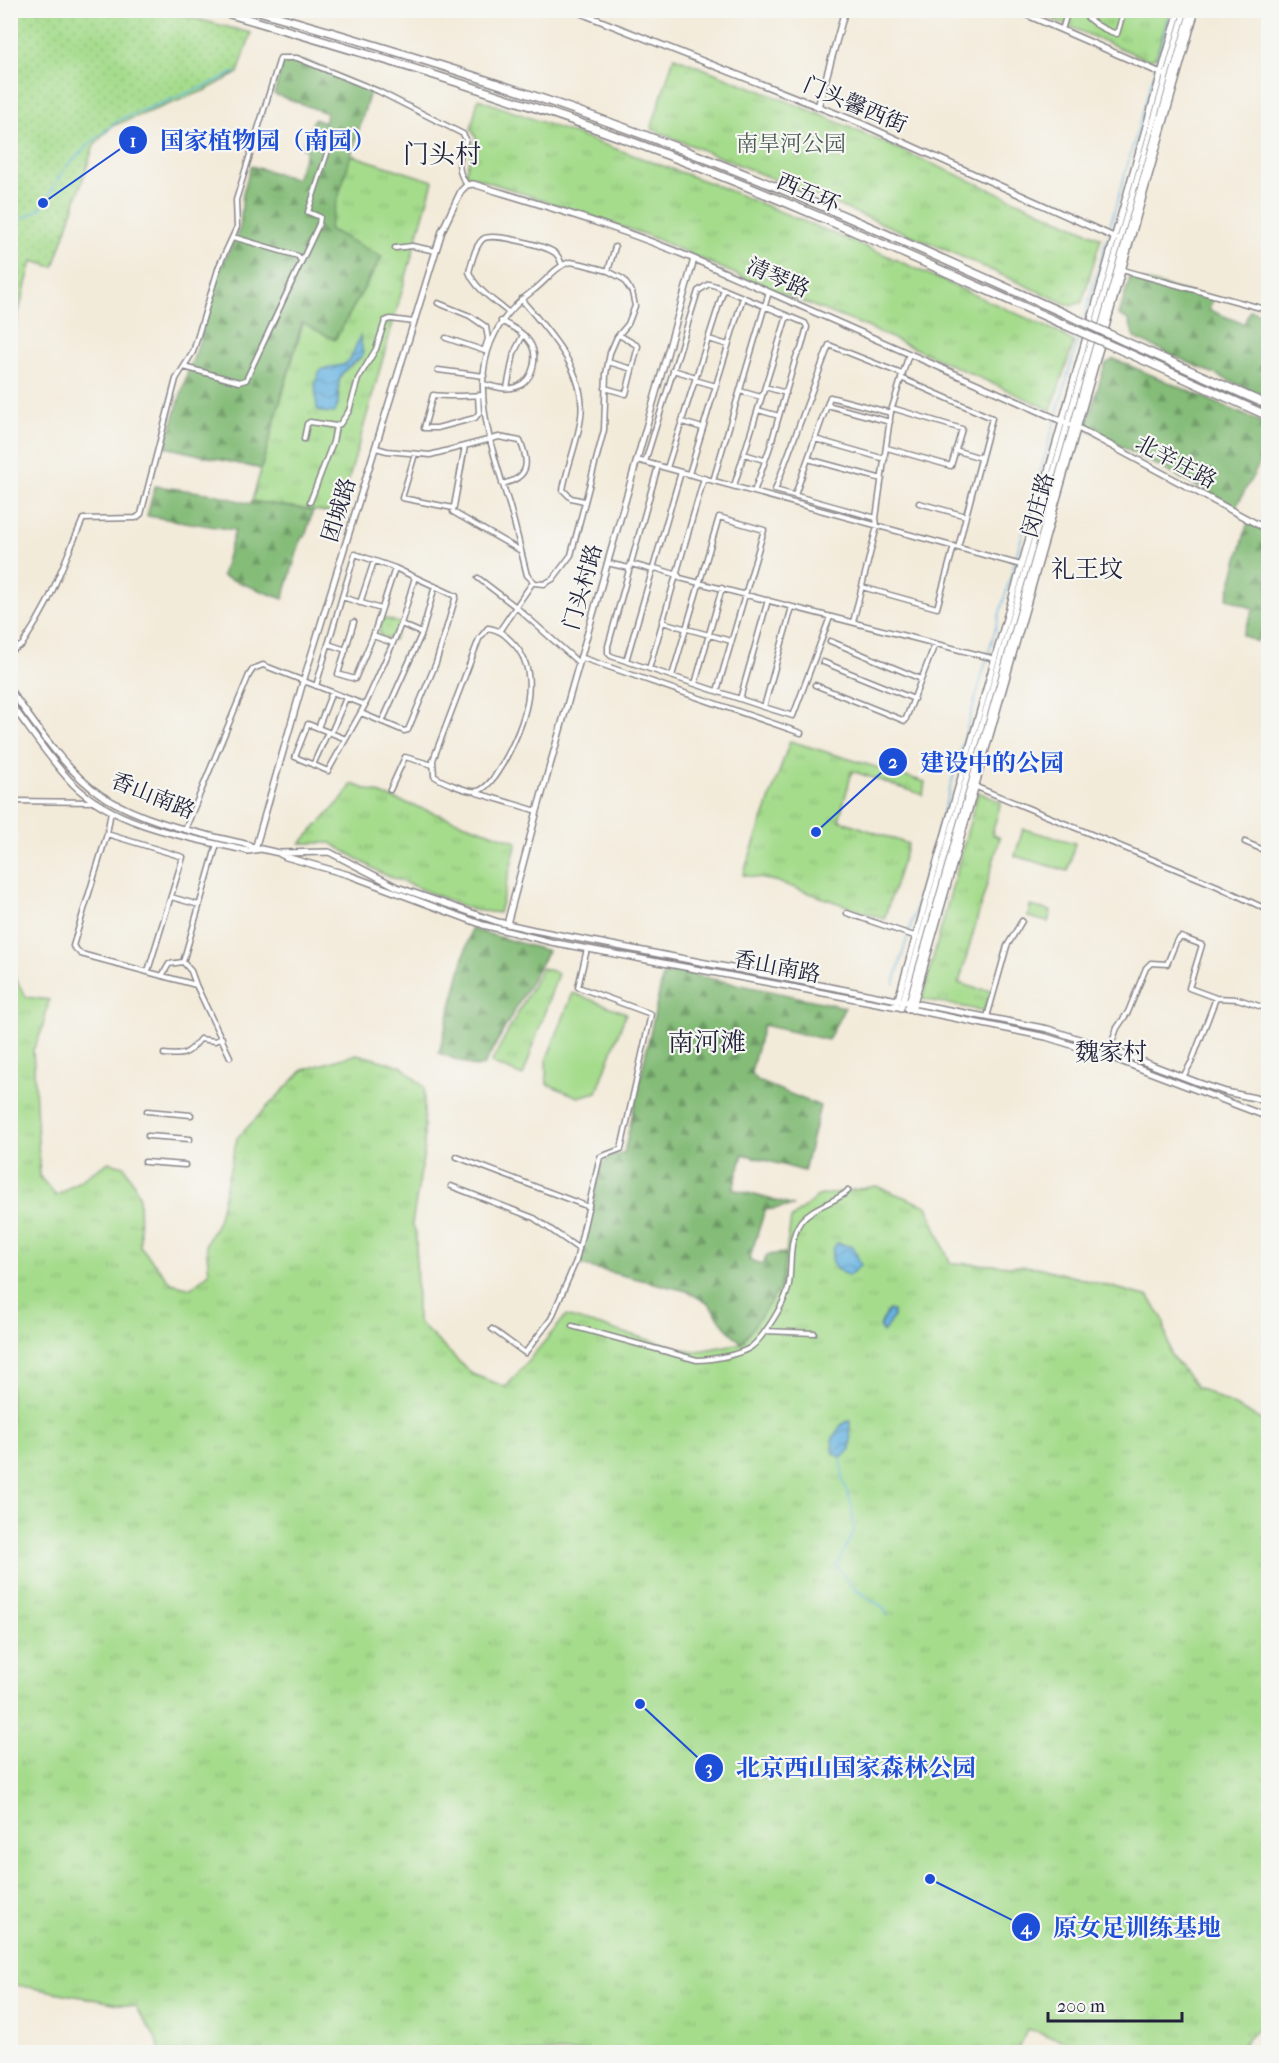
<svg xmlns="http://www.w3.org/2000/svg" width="1279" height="2063" viewBox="0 0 1279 2063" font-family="'IM FELL French Canon','Noto Serif SC',serif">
	<defs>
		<pattern id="forest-firs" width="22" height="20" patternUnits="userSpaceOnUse" patternTransform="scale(1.5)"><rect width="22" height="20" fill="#84bc78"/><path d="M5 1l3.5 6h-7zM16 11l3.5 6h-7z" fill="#6c9864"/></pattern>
		<pattern id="park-tufts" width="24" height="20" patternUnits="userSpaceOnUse" patternTransform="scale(1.5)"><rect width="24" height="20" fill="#a5dc8c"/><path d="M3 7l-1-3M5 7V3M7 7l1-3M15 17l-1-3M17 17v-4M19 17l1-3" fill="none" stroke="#8ebc7a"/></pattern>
		<pattern id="garden-dots" width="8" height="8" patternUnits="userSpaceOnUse" patternTransform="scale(1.5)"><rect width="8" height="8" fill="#a5dc8c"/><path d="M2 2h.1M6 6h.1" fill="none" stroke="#8ebc7a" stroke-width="1.8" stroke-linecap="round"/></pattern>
		<pattern id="water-waves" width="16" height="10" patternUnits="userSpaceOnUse" patternTransform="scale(1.5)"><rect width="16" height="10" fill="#68b4e1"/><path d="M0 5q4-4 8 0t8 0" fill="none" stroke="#5592b8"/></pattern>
	</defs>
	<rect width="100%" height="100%" fill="#f6f6f2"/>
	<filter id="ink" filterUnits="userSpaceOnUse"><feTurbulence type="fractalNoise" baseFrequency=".0167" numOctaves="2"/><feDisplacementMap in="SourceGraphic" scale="12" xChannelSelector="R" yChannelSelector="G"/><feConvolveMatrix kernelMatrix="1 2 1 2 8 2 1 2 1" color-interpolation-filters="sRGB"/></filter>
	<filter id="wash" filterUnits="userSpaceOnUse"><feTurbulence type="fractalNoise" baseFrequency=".008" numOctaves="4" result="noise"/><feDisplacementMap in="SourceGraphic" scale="24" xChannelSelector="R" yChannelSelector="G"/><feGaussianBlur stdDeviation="1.35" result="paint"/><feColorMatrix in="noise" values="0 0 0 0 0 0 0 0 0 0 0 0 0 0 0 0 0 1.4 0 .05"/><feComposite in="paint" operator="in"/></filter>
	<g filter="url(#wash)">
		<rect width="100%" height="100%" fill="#f3ebda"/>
		<path fill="#a5dc8c" stroke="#647f64" stroke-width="1.5" d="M1023,829L1075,843L1068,871L1015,856Z
			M1030,906L1051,911L1048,922L1028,917Z
			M573,993L626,1013L597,1092L578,1097L547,1084L546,1061Z"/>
		<path fill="url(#forest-firs)" stroke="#536f5a" stroke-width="1.5" d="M283,62H308L370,92L329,229L382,256L335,340L302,323L261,469L165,447L188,371L196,352L222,265L240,228L243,193L251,166L296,179L307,150L302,148L314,119L324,123L327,113L274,94Z
			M1130,277L1213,299L1209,310L1244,324L1250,310L1268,315V398L1134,338L1129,320L1119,315Z
			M1114,359L1268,425V448L1236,507L1086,428L1105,364Z
			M155,486L214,494L250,504L252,501L313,510L305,537L302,536L283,599L222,576L235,530L147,516Z
			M1248,522L1268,533V621L1257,642L1242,635L1254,609L1227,598Z
			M471,929L548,951L484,1065L475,1067L439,1053Z
			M675,971L845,1007L828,1040L763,1025L751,1072L758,1081L820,1106L804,1171L743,1154L733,1189L794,1206L765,1210L749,1260L763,1264L767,1255L786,1253L781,1287L742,1343L727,1329L709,1304L687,1291L580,1265L601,1166L609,1157L624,1153L663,975Z"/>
		<path fill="url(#park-tufts)" stroke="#647f64" stroke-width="1.5" d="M1033,11H1170L1156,57L1148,60Z
			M674,57L812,111L1101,238L1082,302L1071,306L942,248L651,129Z
			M478,99L713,184L883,254L1058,332L1074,342L1051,410L865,326L767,288L649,236L465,174L476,137L471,129Z
			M351,155L433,181L339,514L252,501L303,323L335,340L382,257L329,229Z
			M790,741L925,782L923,795L852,771L839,820L908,844L884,919L775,881L743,875Z
			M352,784L517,842L499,913L473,910L381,873L331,843H301L344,797Z
			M978,792L1001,802L992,834L1000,838L959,983L977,989L991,990L984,1011L922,999Z
			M542,968L558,973L523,1076L491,1063Z
			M10,969L26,997L49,1000L42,1030L33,1050L40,1177L56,1196L109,1162L124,1166L139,1194L140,1246L171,1283L191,1288L209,1273L206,1244L218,1221L237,1138L303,1070L357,1054L401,1066L424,1087V1153L412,1224L416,1232L417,1321L472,1374L506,1387L566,1316L692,1352L742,1343L781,1287L791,1219L818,1196L876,1186L927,1206L950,1263L1037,1267L1149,1297L1163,1319L1170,1354L1197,1387L1268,1423V2017L1266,2020L1235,2052H1100L1027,2029L1018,2052H158L160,2049L154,2035L135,2007L11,1984Z"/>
		<path fill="url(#garden-dots)" stroke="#647f64" stroke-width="1.5" d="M11,10L166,11L251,33L238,73L206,90L112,126L94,145L54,267L32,261L11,342Z
			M383,618L400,623L394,640L380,636L379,632Z"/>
		<path fill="url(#water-waves)" stroke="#456b8e" stroke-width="1.5" d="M360,336L363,354C358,362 347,366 342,374C334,387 343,402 334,413L322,412L317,409C316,394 312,380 322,369L343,365L350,360Z
			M837,1243L853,1247L861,1265L848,1276L835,1268L831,1260L833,1249Z
			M889,1310L893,1311V1317L883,1333L880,1329L881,1323Z
			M850,1420C849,1430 852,1439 850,1450L841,1457L834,1454L832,1440L841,1425Z"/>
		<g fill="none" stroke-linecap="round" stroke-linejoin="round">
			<path stroke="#68b4e1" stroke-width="1.5" d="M1155,69L1172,10
				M10,225L40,209L66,167L87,146L120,119L206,86L235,72
				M1108,233L1154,73
				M1084,320L1107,238
				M894,984L1079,336
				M841,1457L843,1481L852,1506L854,1531L836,1567L856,1590L884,1608L888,1616"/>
		</g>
	</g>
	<g filter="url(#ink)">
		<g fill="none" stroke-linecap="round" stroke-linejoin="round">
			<g stroke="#8a868a" stroke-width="7">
				<path id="street" d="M1080,10C1091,23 1102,29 1117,34L1124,10
					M1062,30L1068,10
					M233,237L298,256L301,261
					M395,248L412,246L436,251
					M570,262L582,264L608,271L623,279L632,292L635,306L628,324L617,337L610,353L606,374L604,430L571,555L553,579L544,584L535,583L527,575C521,552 516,527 509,504C485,428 455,346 534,290C546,281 556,266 570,262Z
					M1122,270L1268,310
					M608,271L615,247
					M521,299C548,331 587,371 581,417C578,442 567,466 563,490L571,498L584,501
					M438,303L470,316L486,327L488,339L484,351
					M509,313C495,301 476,290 469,272C472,262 475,245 483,239C492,232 546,246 555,253C559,256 560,260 562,265
					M446,338L485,351
					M709,339L728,345
					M608,362L632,369
					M184,367L239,382L246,380L319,224L320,217L308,212L330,144
					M438,370L484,376
					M673,370L696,377
					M901,378L992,418L966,516L919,503
					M695,380L716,386
					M483,384C493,386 506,391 516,387C534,381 540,354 528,340C522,331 510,326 501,321
					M765,387L786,393
					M507,388L514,353L523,335
					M605,388L626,394L638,346L619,335
					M740,391L761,397
					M478,395L479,413L475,418L437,428H424L433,395C450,397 466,396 482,395
					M827,405L890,422
					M758,410L779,416
					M682,422L703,428
					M304,439L307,424L310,422L336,426
					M815,439L885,459
					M465,446L453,512L521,551
					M376,448L387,451L430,455L499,437L520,441C530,463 529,478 502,484
					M887,448L951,466L962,429L892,408
					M955,450L981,458
					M415,454L402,498L453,508
					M744,454L764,460
					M808,459L882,479
					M637,460L1021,565
					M645,462L698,291L709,284L716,286L805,323L807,327L801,349L796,357L770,447L754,492
					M658,466L608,646V653L611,656L764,707L792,607
					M667,468L724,289
					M689,474L743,297
					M713,481L769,292
					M734,486L787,316
					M795,495L830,397L891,413
					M310,502L333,442L336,426L340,424L349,411L358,379L376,349L385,321L390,319L414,322
					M876,518L775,490L829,345L902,374
					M958,548L966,516
					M607,563L629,568L631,564L653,570L655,568L678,575L680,578L995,659
					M478,578L516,607L579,663
					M862,587L937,608L954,546
					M360,603L374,561
					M662,622L731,641
					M853,622L877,526L876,518L891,411L909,354
					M401,624L422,633
					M488,628C499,630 503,633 511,641C546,674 522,730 502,765C497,773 488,789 477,791C469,793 441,781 434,776L433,760L479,639Z
					M500,630L533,582
					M373,636L395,568L355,554L342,597L381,609
					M830,641L921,679
					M393,643L401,624L415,577
					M328,644L346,650
					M10,651L22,645L37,621L48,601L83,519L136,518L141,514L176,379L193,352L219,266L237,227L236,200L280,58H297L378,91L463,134L466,139C460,159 454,167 467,185
					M580,657L801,733
					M626,661L681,472
					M823,662L914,699
					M649,669L704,478
					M672,676L719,517L764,530L717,691
					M695,684L722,588
					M815,685L905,721L935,644
					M316,686L342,597
					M740,699L768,600
					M764,707L793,716L830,617
					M361,713L404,731L408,730L436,663L456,596L395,568
					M382,722L422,633L435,586
					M318,728L332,692
					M331,733L346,698
					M346,739L308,724L295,757L328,771L365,705
					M313,765L328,732
					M974,786L1217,886L1268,910
					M390,790L405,757L433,765
					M477,793L537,811
					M10,801L96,802
					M111,811L107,834L73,946L81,954L196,985L230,1057
					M185,830L249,675L253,669L263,665L365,705L393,643L373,636L355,679L338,674L354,622
					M107,834L183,857L148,971
					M1245,842L1268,852
					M171,897L199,905
					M847,913L917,937
					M183,962L217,844
					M162,976L169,964L183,962L191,971L196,985
					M987,1017L1007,946L1022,921
					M164,1054C183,1056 188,1055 200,1039L215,1041L222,1038
					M1107,1056L1117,1028L1128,1012L1146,968L1151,963L1167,964L1176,942L1181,937L1202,945L1189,988L1216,998L1238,999L1268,1009
					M1183,1077L1192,1061L1216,998
					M147,1111L191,1115
					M148,1136L190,1139
					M457,1157L589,1207
					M145,1162L185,1165
					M451,1186L534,1218L579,1249
					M572,1326L697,1360C710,1360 740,1355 751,1347C764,1337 787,1300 789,1284C792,1264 788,1239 801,1221C813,1206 834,1203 848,1191
					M492,1329L525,1353L551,1319L576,1261L600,1157L621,1149L651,1014L578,987L587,949
					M765,1331L814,1333"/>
			</g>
			<g stroke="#8a868a" stroke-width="8">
				<path id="secondary" d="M573,10L860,123L1116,238
					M1016,10L1163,74
					M818,107L845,10
					M10,690C36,725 65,771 101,795C145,823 199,833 249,845L255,849
					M10,703C31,730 50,760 73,784C116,827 191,838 248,851L261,849L279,853L329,852L397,887L498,922L534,930L1048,1029L1110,1049L1199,1083L1226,1092L1255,1098L1268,1103
					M255,849L303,682L442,231L461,191L467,185L473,184C548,207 622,228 694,259L1082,430L1268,530
					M280,854L286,857L349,875L483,925L551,942L898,1007
					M507,924L537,811L694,259
					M896,1006L1179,10
					M901,1008L1185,10
					M907,1009L1191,10
					M910,1009L1046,1037L1107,1056L1268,1117
					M912,1010L1196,10"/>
			</g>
			<g stroke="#8a868a" stroke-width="10">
				<path id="highway" d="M216,10C358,51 500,93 638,144C784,198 925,263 1067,326
					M255,10C405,53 554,99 699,156C825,205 947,261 1070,316
					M1124,341L1268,405
					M1121,350L1268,416"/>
			</g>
			<use href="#street" stroke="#fff" stroke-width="4"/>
			<use href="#secondary" stroke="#fff" stroke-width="5"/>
			<use href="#highway" stroke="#fff" stroke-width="7"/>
			<g stroke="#8a868a" stroke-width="10" stroke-linecap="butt">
				<path id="highway-bridge" d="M1070,316L1124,341
					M1067,326L1121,350"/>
			</g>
			<use href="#highway-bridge" stroke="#fff" stroke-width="7"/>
		</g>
	</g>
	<g text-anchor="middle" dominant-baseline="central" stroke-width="4.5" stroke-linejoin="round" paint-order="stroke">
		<g font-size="22" fill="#22223b" stroke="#f6f6f2">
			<text transform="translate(855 105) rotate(23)">门头馨西街</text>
			<text transform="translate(808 193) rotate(23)">西五环</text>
			<text transform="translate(778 278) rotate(24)">清琴路</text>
			<text transform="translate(1176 462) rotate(28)">北辛庄路</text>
			<text transform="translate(1038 505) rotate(-74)">闵庄路</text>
			<text transform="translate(339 510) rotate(-73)">团城路</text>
			<text transform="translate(583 587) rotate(-74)">门头村路</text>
			<text transform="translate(153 796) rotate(22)">香山南路</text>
			<text transform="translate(777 967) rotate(11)">香山南路</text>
		</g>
		<g font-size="22" fill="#495a53" stroke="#f6f6f2">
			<text x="791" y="144">南旱河公园</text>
		</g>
		<g font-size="24" fill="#22223b" stroke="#f6f6f2">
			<text x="1087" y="569">礼王坟</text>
			<text x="1111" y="1052">魏家村</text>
		</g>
		<g font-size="26" fill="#22223b" stroke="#f6f6f2">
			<text x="442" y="154">门头村</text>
			<text x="707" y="1042">南河滩</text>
		</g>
	</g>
	<path fill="none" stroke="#1d4ed8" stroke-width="2" d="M43 203L133 140M816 832L893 762M640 1704L709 1768M930 1879L1026 1927"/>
	<g fill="#1d4ed8" stroke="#f6f6f2" stroke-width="2">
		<circle cx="43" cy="203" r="6"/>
		<circle cx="816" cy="832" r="6"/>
		<circle cx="640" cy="1704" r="6"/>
		<circle cx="930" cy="1879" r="6"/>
		<circle cx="133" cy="140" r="15"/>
		<circle cx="893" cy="762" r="15"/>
		<circle cx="709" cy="1768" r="15"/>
		<circle cx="1026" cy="1927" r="15"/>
	</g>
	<g font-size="18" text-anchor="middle" font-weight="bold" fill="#fff">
		<text x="133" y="147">1</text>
		<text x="893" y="768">2</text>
		<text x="709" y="1774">3</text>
		<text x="1026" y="1934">4</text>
	</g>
	<g font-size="24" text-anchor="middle" font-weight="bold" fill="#1d4ed8" stroke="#f6f6f2" stroke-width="4.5" stroke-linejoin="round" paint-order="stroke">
		<text x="268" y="149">国家植物园（南园）</text>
		<text x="992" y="771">建设中的公园</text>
		<text x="856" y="1776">北京西山国家森林公园</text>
		<text x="1137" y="1936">原女足训练基地</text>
	</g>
	<rect width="1279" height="2063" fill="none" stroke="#f6f6f2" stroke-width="36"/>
	<path d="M1048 2012v9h134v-9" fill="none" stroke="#22223b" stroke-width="3"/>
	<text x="1057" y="2012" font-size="18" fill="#22223b" stroke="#f6f6f2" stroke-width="4.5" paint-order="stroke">200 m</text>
</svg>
